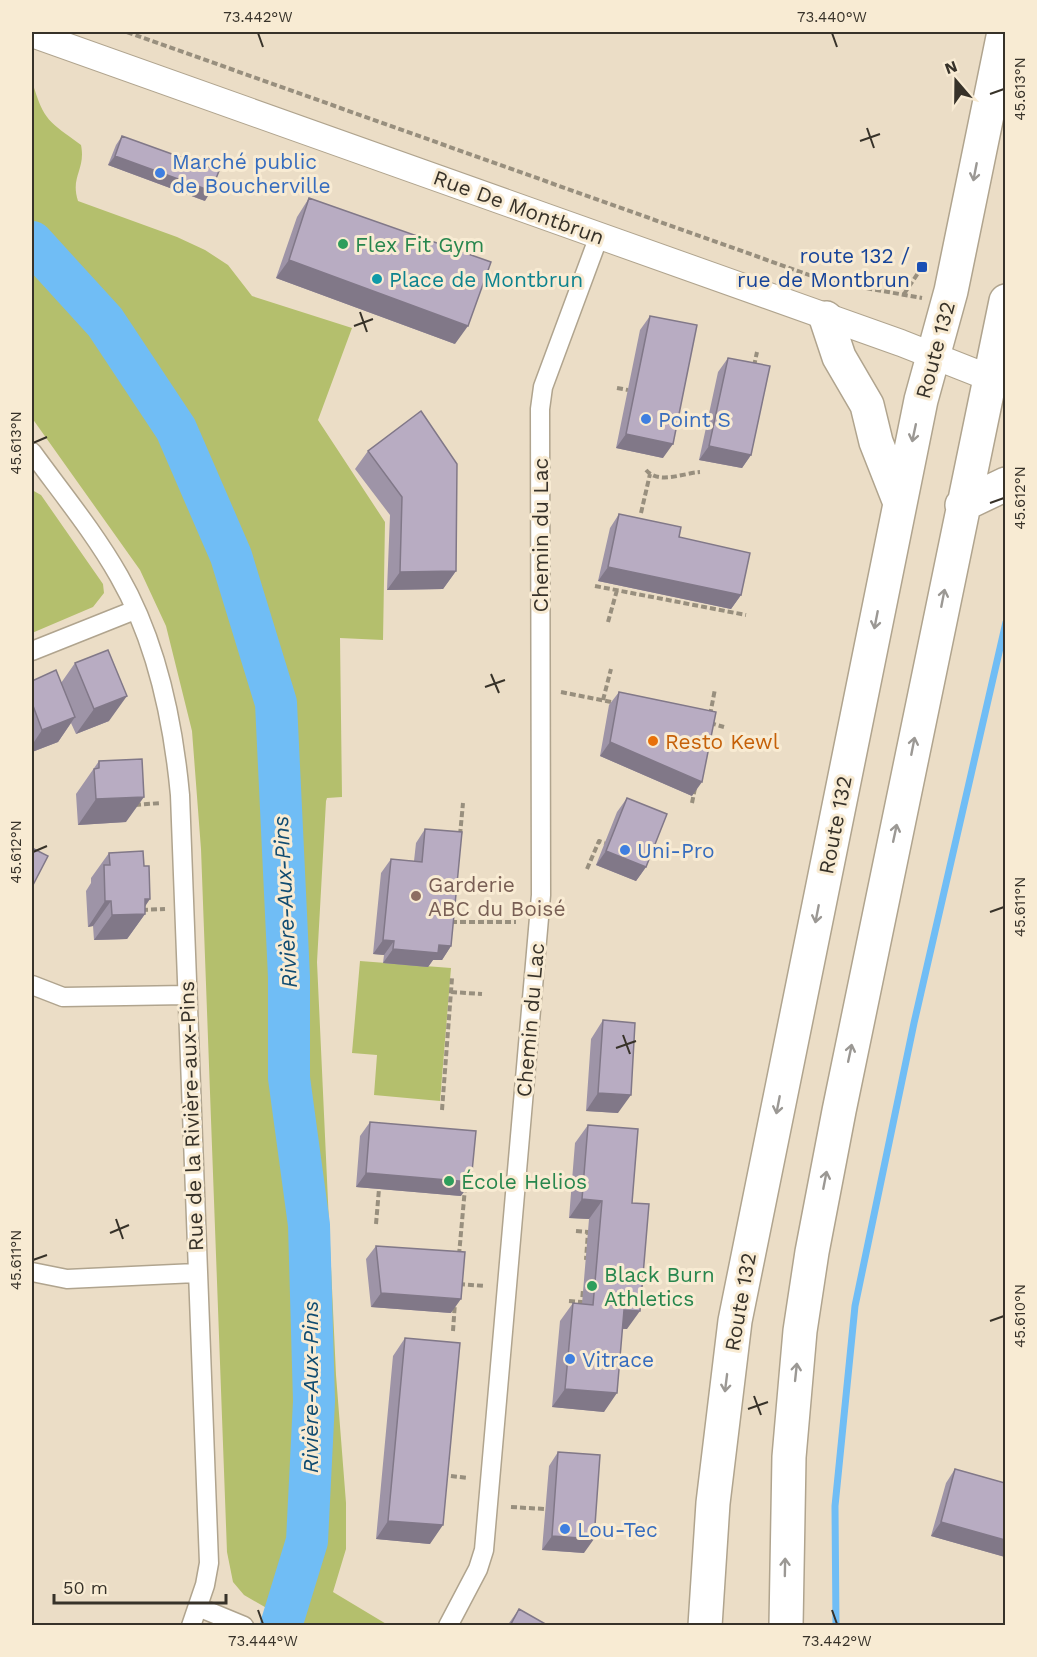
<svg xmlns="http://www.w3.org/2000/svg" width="1037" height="1657" viewBox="0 0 1037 1657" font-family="'Work Sans',sans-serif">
	<rect width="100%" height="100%" fill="#ebddc6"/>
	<path fill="#b4bf6d" d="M32,81C44,122 49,121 81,145C86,170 70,176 78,201L177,237L205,250L228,265L252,296L352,328L318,420L385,522L383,640L340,638L342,797L327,798L326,801L317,962L336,1375L346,1503V1549L333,1592L388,1625H296L244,1595L233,1582L227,1552L201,849L192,731L166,626L140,570L32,418Z
		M32,490L41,495L103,584L104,593L93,607L32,633Z
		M360,961L451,968L440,1101L374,1095L377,1055L352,1053Z"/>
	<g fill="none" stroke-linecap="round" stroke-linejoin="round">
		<path stroke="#70bdf5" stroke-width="7" d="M836,1626L835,1506L855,1306L914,1023L1006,622"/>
		<path stroke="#70bdf5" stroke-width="42" d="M32,242L105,322L176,429L231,556L276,703L289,977V1078L309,1225L314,1401L307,1541L281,1626"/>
		<g stroke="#b0a48e" stroke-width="21">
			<path id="street" d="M32,452C61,492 94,532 119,576C157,642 173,720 180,795L209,1563L205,1585L191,1626
				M32,651L135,610
				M32,985L63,997L187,995
				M32,1272L67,1279L196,1273
				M198,1607L244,1626
				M448,1626L478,1569L484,1550L541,895L540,409L543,387L599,236"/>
		</g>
		<g stroke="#b0a48e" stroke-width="28">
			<path id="secondary" d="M32,34L901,343L1005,384"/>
		</g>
		<g stroke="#b0a48e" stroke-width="36">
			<path id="highway" d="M826,318L839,357L867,405L876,442L900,503
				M962,505L1006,484
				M705,1626L713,1503L735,1321L921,400L951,291L1004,32
				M786,1626L789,1457L800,1331L812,1252L839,1111L1006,301"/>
		</g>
		<path stroke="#988f7e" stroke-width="4" stroke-dasharray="6 3" stroke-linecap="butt" d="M127,32L826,281L922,298
			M904,294L922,267
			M754,366L757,352
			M617,388L628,390
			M646,470C659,485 683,473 700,472
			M641,513L650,474
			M595,586L746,615
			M608,622L617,590
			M561,692L616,703
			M603,700L611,669
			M710,715L715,689
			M710,723L724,727
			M692,803L695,788
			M135,805L161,803
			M460,835L463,803
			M587,869L599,841L605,843
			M142,910L165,909
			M451,922H516
			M451,992L482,994
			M442,1110L452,978
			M376,1224L379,1189
			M576,1231L588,1232L586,1260
			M459,1255L465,1188
			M459,1284L485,1286
			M569,1301L582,1302L583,1289
			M453,1331L455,1302
			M442,1475L468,1478
			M511,1507L545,1509"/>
		<use href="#street" stroke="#fff" stroke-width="18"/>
		<use href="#secondary" stroke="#fff" stroke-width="26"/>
		<use href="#highway" stroke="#fff" stroke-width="33"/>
	</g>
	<path fill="#9e94a7" d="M122,136L205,201L108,165L116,145Z
		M309,198L455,344L276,278L297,217Z
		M650,316L663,458L616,448L640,330Z
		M728,358L751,455L742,468L699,460L718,372Z
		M421,411L456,571L443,589L387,590L390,515L355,469L368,451Z
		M619,514L679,537L741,595L731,609L598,581L610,528Z
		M75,663L109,721L76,734L71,723L58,742L32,752V681L61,683Z
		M619,692L692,796L600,756L609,705Z
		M99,761L126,822L78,825L76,794Z
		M627,798L646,867L636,881L596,865L617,812Z
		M425,829L451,946L442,960H433L428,967L383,963L384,955L373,954L381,873L391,859L414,861L416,843Z
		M109,853L145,907V914L127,939L94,940L93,926L88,927L86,891L91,883V878Z
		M603,1020L618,1113L586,1111L591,1039Z
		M370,1122L461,1196L356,1187L360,1136Z
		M588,1125L632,1203L627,1329H622L604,1412L552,1407L560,1321L573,1303L582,1304L589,1219L569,1218L575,1143Z
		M376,1246L451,1313L371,1307L366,1259Z
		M405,1338L430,1544L376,1539L393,1356Z
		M558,1452L584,1553L542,1550L549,1466Z
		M955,1469L1005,1483V1557L931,1536L946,1483Z
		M519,1609L549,1626H507Z"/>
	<path fill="#817888" d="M115,156L211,191L205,201L108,165Z
		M289,260L468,326L455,344L276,278Z
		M626,434L673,444L663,458L616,448Z
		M709,446L751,455L742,468L699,460Z
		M608,567L741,595L731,609L598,581Z
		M456,571L443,589L387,590L400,572Z
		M127,696L109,721L76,734L94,709Z
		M75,717L58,742L32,752V745L42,730Z
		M610,742L702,782L692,796L600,756Z
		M144,797L126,822L78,825L96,799Z
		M606,851L646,867L636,881L596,865Z
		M145,899H150L140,914H145L127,939L94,940L112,915Z
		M105,901H111L93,926L88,927Z
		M383,940L394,941L384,955L373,954Z
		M439,945L451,946L442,960H433L428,967L383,963L393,949Z
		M598,1093L631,1095L618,1113L586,1111Z
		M366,1173L471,1182L461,1196L356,1187Z
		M582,1199L602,1201L589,1219L569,1218Z
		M381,1293L461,1299L451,1313L371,1307Z
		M624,1310L640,1311L627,1329L611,1328Z
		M565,1389L617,1393L604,1412L552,1407Z
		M388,1521L443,1525L430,1544L376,1539Z
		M941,1522L1005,1540V1557L931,1536Z
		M552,1536L594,1539L584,1553L542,1550Z"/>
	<path fill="#b8acc2" stroke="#817888" stroke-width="1.5" d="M122,136L219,171L211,191L115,156Z
		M309,198L491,262L468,326L289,260Z
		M650,316L697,325L673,444L626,434Z
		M728,358L770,366L751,455L709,446Z
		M421,411L457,464L456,571L400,572L402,497L368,451Z
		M619,514L681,527L679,537L750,553L741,595L608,567Z
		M108,650L127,696L94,709L75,663Z
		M56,670L75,717L42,730L32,703V681Z
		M619,692L716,712L702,782L610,742Z
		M142,759L144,797L96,799L94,769L99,768V761Z
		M627,798L667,814L646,867L606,851Z
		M425,829L462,832L451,946L439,945L438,953L393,949L394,941L383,940L391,859L422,862Z
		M32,848L48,856L32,887Z
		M143,851L144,866H149L150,899H145V914L112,915L111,901H105L104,865H110L109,853Z
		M603,1020L635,1023L631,1095L598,1093Z
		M370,1122L476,1131L471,1182L366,1173Z
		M588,1125L638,1129L632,1203L649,1204L640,1311L624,1310L617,1393L565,1389L573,1303L593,1305L602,1201L582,1199Z
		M376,1246L465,1252L461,1299L381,1293Z
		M405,1338L460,1343L443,1525L388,1521Z
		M558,1452L600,1455L594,1539L552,1536Z
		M955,1469L1005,1483V1540L941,1522Z
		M519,1609L549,1626H510Z"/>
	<defs><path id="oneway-shaft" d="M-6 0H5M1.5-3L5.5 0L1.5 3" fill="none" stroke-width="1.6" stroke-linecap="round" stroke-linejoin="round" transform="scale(1.5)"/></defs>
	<g stroke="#9b9894">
		<use href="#oneway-shaft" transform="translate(975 172) rotate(101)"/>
		<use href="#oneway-shaft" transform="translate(914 433) rotate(102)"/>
		<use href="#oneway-shaft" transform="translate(943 598) rotate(-79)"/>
		<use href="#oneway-shaft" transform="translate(876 620) rotate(101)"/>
		<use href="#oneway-shaft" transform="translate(913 746) rotate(-79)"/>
		<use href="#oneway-shaft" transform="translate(895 833) rotate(-78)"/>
		<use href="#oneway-shaft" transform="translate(817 914) rotate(101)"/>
		<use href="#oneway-shaft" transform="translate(850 1053) rotate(-78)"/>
		<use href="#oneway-shaft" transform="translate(778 1105) rotate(101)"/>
		<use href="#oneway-shaft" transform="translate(825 1180) rotate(-79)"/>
		<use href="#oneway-shaft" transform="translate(796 1372) rotate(-84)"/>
		<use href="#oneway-shaft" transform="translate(726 1383) rotate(97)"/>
		<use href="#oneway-shaft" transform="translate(785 1567) rotate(-89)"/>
	</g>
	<path fill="none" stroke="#373229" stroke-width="2" d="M258,33L263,47M832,33L837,47M990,94L1004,89M867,128L874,148M860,141L880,134M360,312L367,332M354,326L373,319M33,443L47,437M990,503L1004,498M491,674L499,693M485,687L505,680M33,852L47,846M990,912L1004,907M623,1035L630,1054M616,1048L636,1041M116,1219L123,1239M110,1233L129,1225M33,1260L47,1255M990,1321L1004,1316M754,1396L761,1415M748,1409L768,1402M258,1610L263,1624M832,1610L837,1624"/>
	<g fill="#3f7fe0" stroke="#f8ebd3" stroke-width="2">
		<circle cx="160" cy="173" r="6"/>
		<circle cx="646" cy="419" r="6"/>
		<circle cx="625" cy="850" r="6"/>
		<circle cx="570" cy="1359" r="6"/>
		<circle cx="565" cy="1529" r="6"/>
	</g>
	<g fill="#2e9e5b" stroke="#f8ebd3" stroke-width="2">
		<circle cx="343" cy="244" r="6"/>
		<circle cx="449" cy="1181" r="6"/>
		<circle cx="592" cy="1286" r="6"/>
	</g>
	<rect fill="#1a4fb4" stroke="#f8ebd3" stroke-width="2" x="916" y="261" width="12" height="12" rx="3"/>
	<circle fill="#0f9aa8" stroke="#f8ebd3" stroke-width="2" cx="377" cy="279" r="6"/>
	<circle fill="#e8710a" stroke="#f8ebd3" stroke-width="2" cx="653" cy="741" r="6"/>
	<circle fill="#8d6e63" stroke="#f8ebd3" stroke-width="2" cx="416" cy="896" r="6"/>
	<g text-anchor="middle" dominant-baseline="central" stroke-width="6" stroke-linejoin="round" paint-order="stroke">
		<g font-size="21" fill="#366cbe" stroke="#f8ebd3" text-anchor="start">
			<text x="172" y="161">Marché public<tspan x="172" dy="24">de Boucherville</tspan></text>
			<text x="658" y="419">Point S</text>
			<text x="637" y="850">Uni-Pro</text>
			<text x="582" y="1359">Vitrace</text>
			<text x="577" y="1529">Lou-Tec</text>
		</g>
		<g font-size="21" fill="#373229" stroke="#f8ebd3">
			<text transform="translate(519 207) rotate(20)">Rue De Montbrun</text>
			<text transform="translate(935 350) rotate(-75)">Route 132</text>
			<text transform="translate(540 535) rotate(-90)">Chemin du Lac</text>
			<text transform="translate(835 825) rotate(-79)">Route 132</text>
			<text transform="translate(530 1020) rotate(-85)">Chemin du Lac</text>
			<text transform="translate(191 1116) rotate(-92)">Rue de la Rivière-aux-Pins</text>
			<text transform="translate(740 1302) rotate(-80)">Route 132</text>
		</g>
		<g font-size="21" fill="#27864d" stroke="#f8ebd3" text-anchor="start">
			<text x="355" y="244">Flex Fit Gym</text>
			<text x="461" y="1181">École Helios</text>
			<text x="604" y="1274">Black Burn<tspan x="604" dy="24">Athletics</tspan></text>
		</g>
		<g font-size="21" fill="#164399" stroke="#f8ebd3" text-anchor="end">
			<text x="910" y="255">route 132 /<tspan x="910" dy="24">rue de Montbrun</tspan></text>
		</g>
		<g font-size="21" fill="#0d838f" stroke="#f8ebd3" text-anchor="start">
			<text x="389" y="279">Place de Montbrun</text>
		</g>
		<g font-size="21" fill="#c56008" stroke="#f8ebd3" text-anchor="start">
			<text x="665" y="741">Resto Kewl</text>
		</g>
		<g font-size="21" fill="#785e54" stroke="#f8ebd3" text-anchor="start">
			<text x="428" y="884">Garderie<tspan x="428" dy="24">ABC du Boisé</tspan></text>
		</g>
		<g font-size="22" font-style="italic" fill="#114c71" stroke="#f8ebd3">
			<text transform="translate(285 902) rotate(-93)">Rivière-Aux-Pins</text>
			<text transform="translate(310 1387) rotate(-90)">Rivière-Aux-Pins</text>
		</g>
	</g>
	<rect width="1037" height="1657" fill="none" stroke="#f8ebd3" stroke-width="66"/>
	<g transform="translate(956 81) rotate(340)" stroke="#f8ebd3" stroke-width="4.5" paint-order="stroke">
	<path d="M0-4.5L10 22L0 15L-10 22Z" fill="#373229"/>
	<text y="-9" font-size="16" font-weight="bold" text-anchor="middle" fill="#373229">N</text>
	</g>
	<path d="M54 1594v9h172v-9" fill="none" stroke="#373229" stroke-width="3"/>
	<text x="63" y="1594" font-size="18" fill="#373229" stroke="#f8ebd3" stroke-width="4.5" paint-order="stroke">50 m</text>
	<rect x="33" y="33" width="971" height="1591" fill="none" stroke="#373229" stroke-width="2"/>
	<g font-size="15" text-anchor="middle" fill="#373229">
		<text x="258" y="22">73.442°W</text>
		<text x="832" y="22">73.440°W</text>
		<text transform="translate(1020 89) rotate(-90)" y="5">45.613°N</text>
		<text transform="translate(16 443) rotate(-90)" y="5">45.613°N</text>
		<text transform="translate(1020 498) rotate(-90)" y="5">45.612°N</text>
		<text transform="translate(16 852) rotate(-90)" y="5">45.612°N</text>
		<text transform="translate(1020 907) rotate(-90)" y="5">45.611°N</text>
		<text transform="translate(16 1260) rotate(-90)" y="5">45.611°N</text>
		<text transform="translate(1020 1316) rotate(-90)" y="5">45.610°N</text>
		<text x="263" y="1646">73.444°W</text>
		<text x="837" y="1646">73.442°W</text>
	</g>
</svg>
